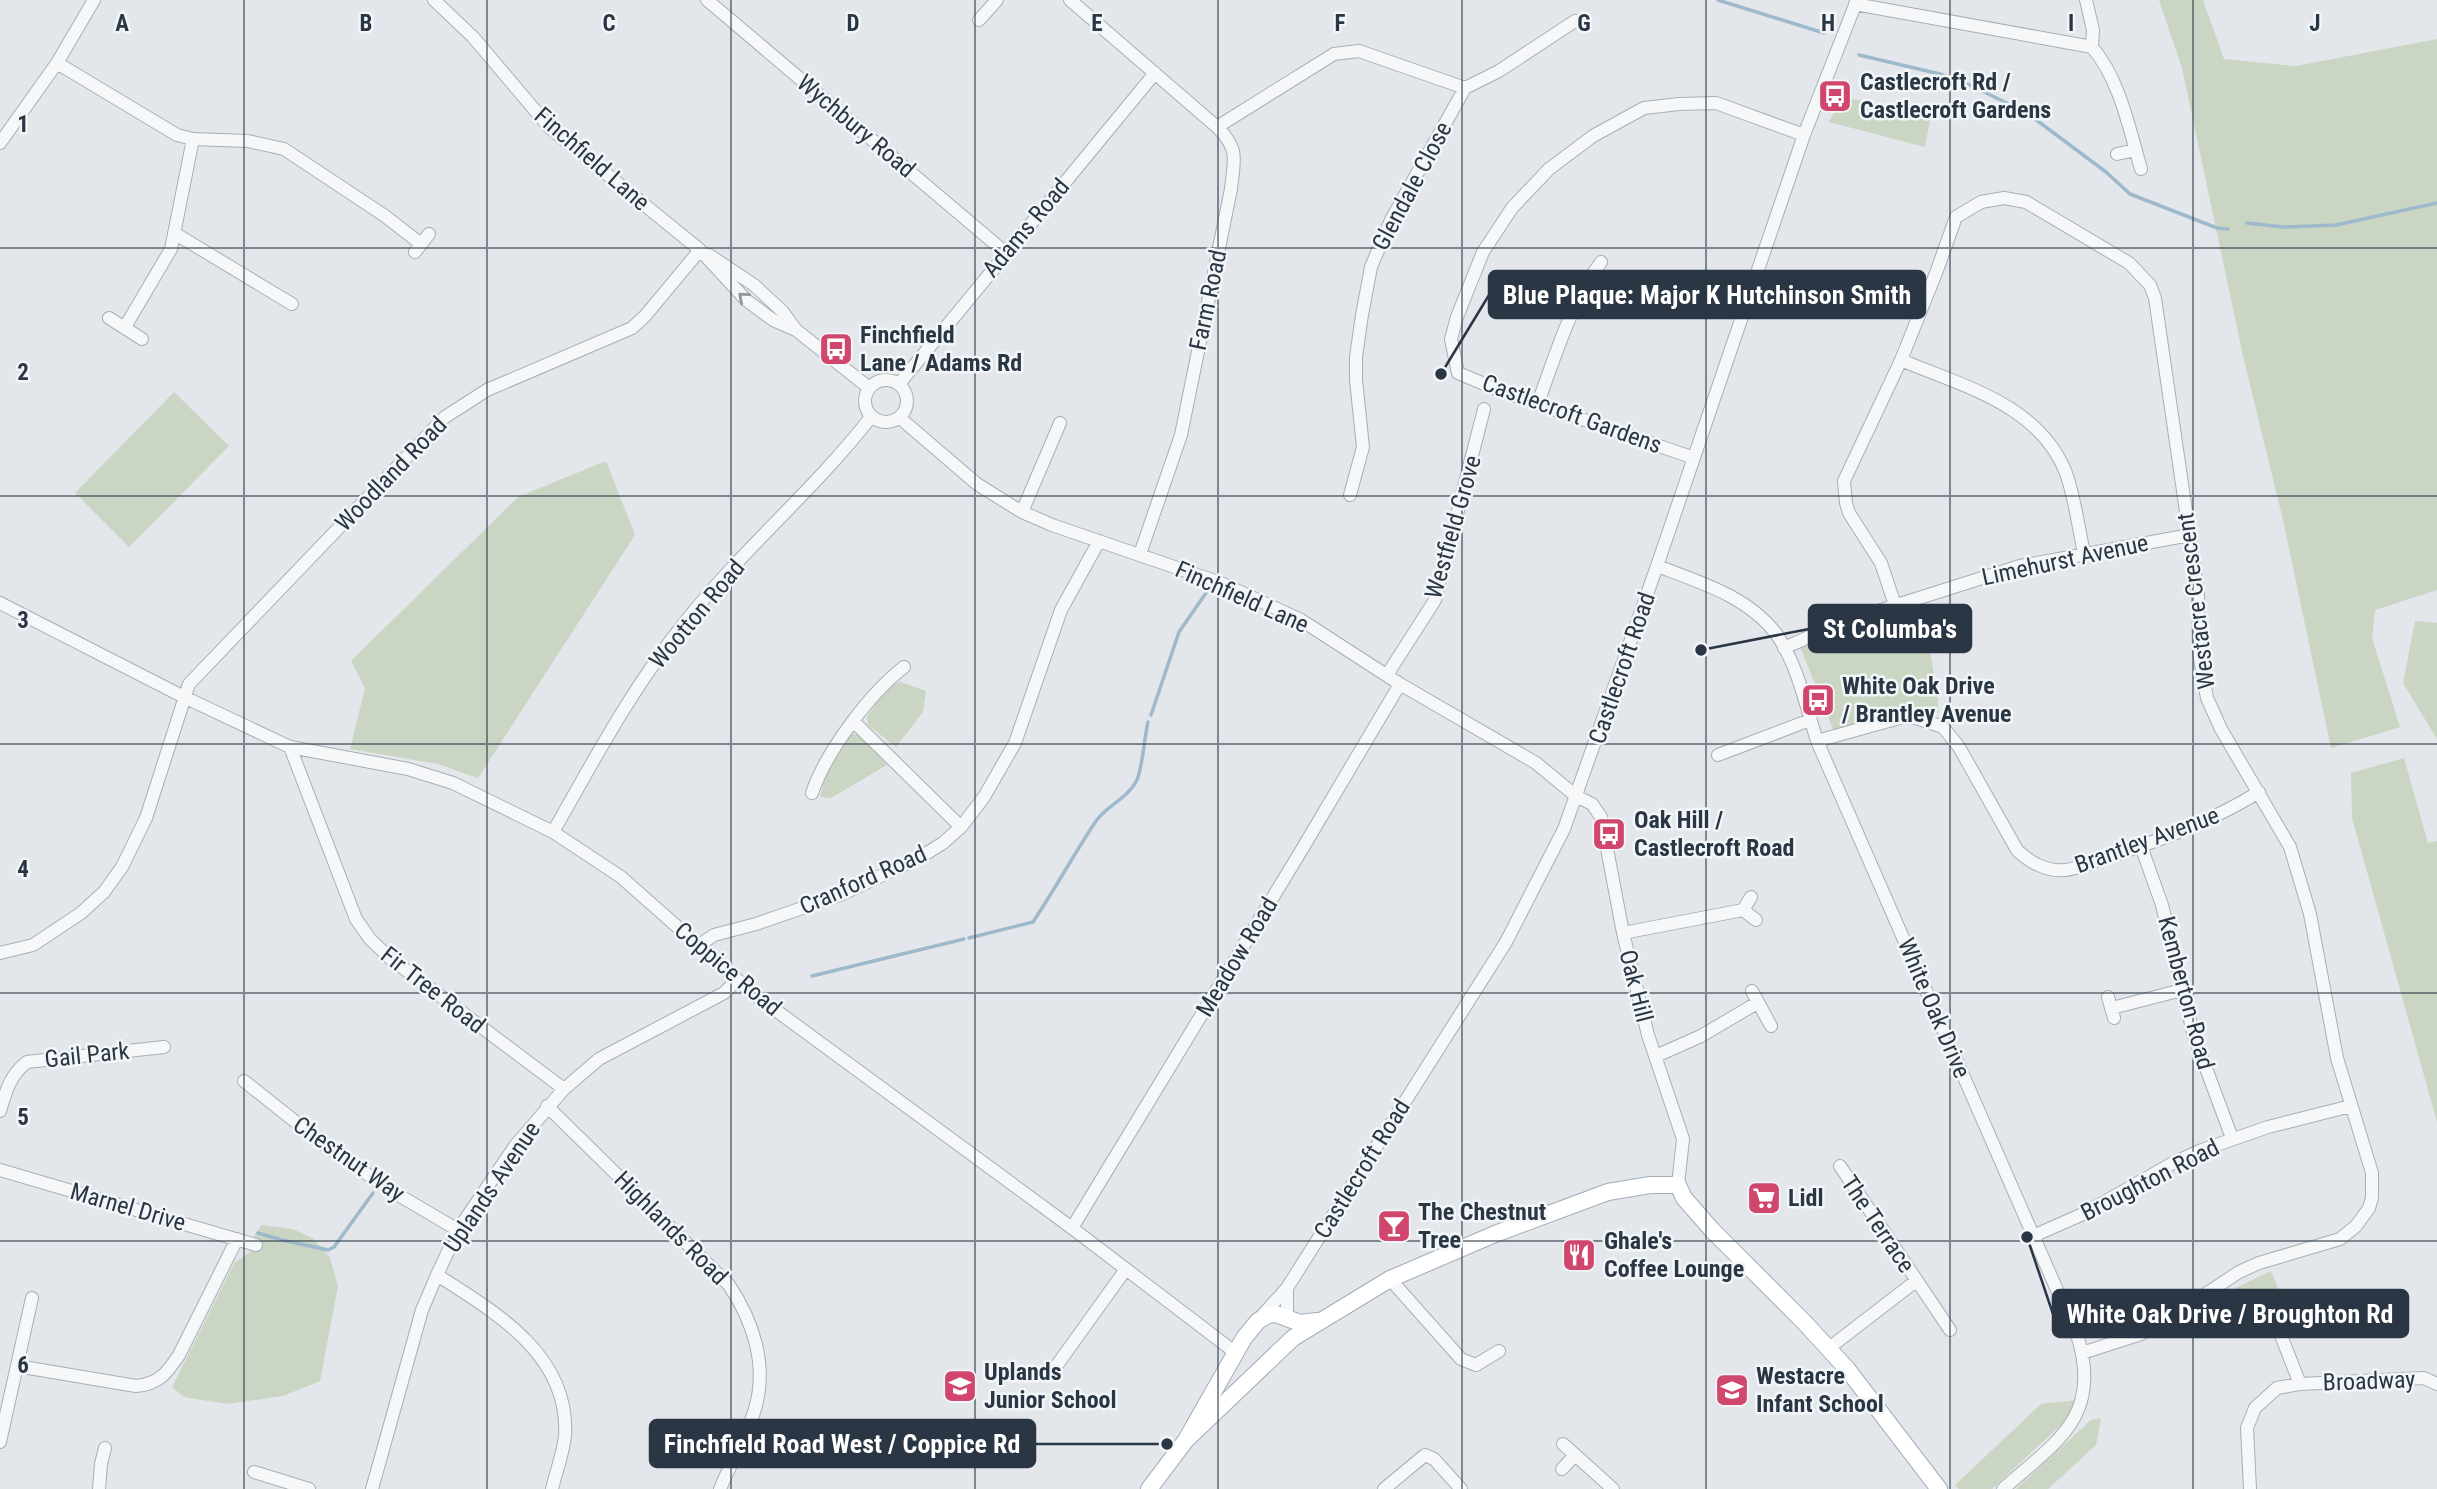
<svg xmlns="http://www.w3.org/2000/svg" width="2437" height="1489" viewBox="0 0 2437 1489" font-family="'Roboto Condensed',sans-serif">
	<rect width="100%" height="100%" fill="#e3e7eb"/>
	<path fill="#cad5c3" d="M2159,0H2203L2224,59L2296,66L2437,39V590L2375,610L2372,638L2400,727L2331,748L2283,520L2243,356L2182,68Z
		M1842,97L1931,115L1925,147L1829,122Z
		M174,392L229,446L129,547L75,493Z
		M606,461L635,535L478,778L438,764L350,749L365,688L351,661L518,497Z
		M1923,605L1938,701V713C1898,711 1871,719 1834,732L1799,644Z
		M2415,621L2437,623V739L2403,683Z
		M901,682L926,691L923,712L896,747L868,725L867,716L890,685Z
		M851,734H860L887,765L831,798L820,797L825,777Z
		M2404,758L2428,843L2437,841V1122L2352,818L2351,773Z
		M262,1225L293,1229L314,1239L330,1258L338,1286L320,1381L283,1396L227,1404L184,1397L172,1387L234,1263L249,1253L255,1234Z
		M2271,1271L2286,1308L2211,1316L2209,1301Z
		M2077,1400L2062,1424L1992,1489H1959L1955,1485L2041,1404Z
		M2101,1418L2096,1445L2048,1489H2016L2091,1420Z"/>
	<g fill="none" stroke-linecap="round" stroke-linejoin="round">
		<path stroke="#9db9cb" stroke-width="3.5" d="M1718,0L1824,33
			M1859,55L1940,74L1972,86L2027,113L2106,172L2130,194L2217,228L2228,229
			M2247,223L2283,227L2336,225L2437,203
			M1151,715L1179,632L1206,593
			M969,938L1033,922C1055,889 1074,854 1096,821C1108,805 1128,798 1137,780C1143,765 1144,739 1148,722
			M812,976L964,939
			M258,1233L282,1240L328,1250L334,1247L373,1193"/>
		<g stroke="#a8aeb6" stroke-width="14">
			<path id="minor" d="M434,0L473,37L550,128L700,250L746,300L773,320L796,330
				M707,0L1006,253
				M1070,0L1217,127C1240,150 1234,159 1231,189L1181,435L1140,554
				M2086,0L2093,30L2092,47
				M1855,4L2092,47C2120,80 2129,128 2141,169
				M979,20L997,0
				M57,63L177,135L193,139L248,141L284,149L385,216L421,244
				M1217,127L1334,54L1359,51L1465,88
				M0,143L57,63L94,0
				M2117,154L2136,150
				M174,233L292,304
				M415,252L429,234
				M709,255L754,285L783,312L796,330L868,387
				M109,318L142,339
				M125,327L171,249L193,139
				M1901,360C1962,386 2039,404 2066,473C2075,498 2078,526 2084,553
				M865 401a21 21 0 1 1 42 0a21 21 0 1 1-42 0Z
				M899,384L1155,73
				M1538,403C1556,354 1570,305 1601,262
				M900,418L977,484L1022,512L1052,525L1221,583L1301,620L1400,684L1536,763L1576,796L1592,804L1601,817L1623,933L1648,1035L1683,1139L1678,1185
				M1694,458L1501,391L1458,373L1451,339L1457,317L1483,252L1512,208L1549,169L1593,136L1644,108L1679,104L1716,103L1804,135
				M1350,495L1363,447L1356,380V357L1362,315L1371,267L1391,220L1465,88L1499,71L1575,21
				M1022,512L1060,423
				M1657,566C1700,582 1749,597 1777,635C1798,666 1806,706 1817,741L2078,1338C2102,1417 2056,1442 2003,1489
				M0,603L184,697L290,747L408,769L453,783L553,832L621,877L751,992L1072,1228L1236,1353
				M1895,605L1881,563L1849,513L1846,503L1844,481L1901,360L1936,273L1956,217L1981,202L2004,198L2026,202L2129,263L2150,285L2155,298L2198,594L2199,653L2207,698L2221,729L2290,847L2310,914L2337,1058L2372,1173V1198L2369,1208L2356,1226L2340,1239L2259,1263L2239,1272L2159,1325L2141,1334L2082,1353
				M1784,648L1840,623L2020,566L2190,535
				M1387,675L1435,600L1484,409
				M853,721L961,827
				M1817,741L1903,717L1916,718L1943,727L1959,747L2017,850C2029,862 2047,872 2065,870C2080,869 2097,860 2111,856C2164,839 2212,821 2259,792
				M290,747L356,919L370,939L391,959L564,1089
				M1718,755L1810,720
				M812,793C826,752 869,694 904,667
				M553,832C594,760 633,686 686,621C743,549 814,490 871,417
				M2141,846L2162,905L2194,1036L2232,1138
				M1751,897L1743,910L1756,920
				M1623,933L1743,910
				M698,946L714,935L756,924L840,895L919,858L943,843L961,827L984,797L1015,743L1061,610L1099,541
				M0,953L33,945L81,913L104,892L122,867L146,818L189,684L445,417L487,390L632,328L645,316L700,250
				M1752,991L1771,1026
				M2108,997L2114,1018
				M2112,1008L2182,990
				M1656,1056L1701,1036L1757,1003
				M244,1081L326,1146L395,1193L458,1230
				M547,1106L729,1285C753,1321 768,1365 755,1409C747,1436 731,1462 720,1489
				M0,1111C6,1091 10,1075 27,1062L164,1047
				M1840,1166L1950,1330
				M0,1170L256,1245
				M1072,1228L1301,851L1400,684
				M2033,1236L2083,1214L2173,1163L2202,1150L2268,1127L2351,1106
				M437,1275C495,1312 570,1355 565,1436C563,1454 556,1472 552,1489
				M1390,1279L1461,1359L1476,1365L1499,1351
				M1287,1288V1317
				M2273,1315L2300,1384
				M1260,1318L1287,1288L1506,942L1564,829L1657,566L1804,135L1857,0
				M1829,1348L1916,1281
				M17,1366L136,1386C159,1384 167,1373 179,1355L237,1239
				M1052,1372L1126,1269
				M0,1442L32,1298
				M1563,1444L1613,1489
				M1562,1469L1575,1455
				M254,1472L309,1489
				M99,1489L101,1464L105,1448
				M372,1489L422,1310L437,1275L458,1230L515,1146L564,1089L599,1059L724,993L737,980
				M1384,1489L1425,1455L1434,1459L1461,1489
				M2250,1489L2247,1428L2255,1408L2277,1388L2300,1384L2424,1378L2437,1384"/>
		</g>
		<g stroke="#a2adb7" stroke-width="18">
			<path id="major" d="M1186,1440L1293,1338L1390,1279L1495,1234L1608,1192L1650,1185H1678L1684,1198L1712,1230L1804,1322L1848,1370L1939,1489
				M1149,1489L1186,1440L1244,1338L1258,1321L1268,1315L1276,1314L1300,1323L1317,1321"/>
		</g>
		<use href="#minor" stroke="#f5f7f9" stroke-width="12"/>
		<use href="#major" stroke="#fff" stroke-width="16"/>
	</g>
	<defs><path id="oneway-chevron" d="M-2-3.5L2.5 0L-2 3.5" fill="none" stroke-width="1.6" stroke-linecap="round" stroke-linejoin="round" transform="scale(1.75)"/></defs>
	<use stroke="#90969e" href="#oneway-chevron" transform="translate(743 297) rotate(-139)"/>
	<path fill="none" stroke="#2a3644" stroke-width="2" stroke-opacity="0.55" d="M244,0V1489M487,0V1489M731,0V1489M975,0V1489M1218,0V1489M1462,0V1489M1706,0V1489M1950,0V1489M2193,0V1489M0,248H2437M0,496H2437M0,744H2437M0,993H2437M0,1241H2437"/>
	<defs>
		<g id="bus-square" transform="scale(1.75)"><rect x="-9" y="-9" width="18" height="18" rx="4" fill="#d1466d" stroke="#f2f6f8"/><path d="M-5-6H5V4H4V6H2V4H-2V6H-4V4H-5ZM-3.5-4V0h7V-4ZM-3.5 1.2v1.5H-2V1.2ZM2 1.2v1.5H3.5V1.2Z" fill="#fff"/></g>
		<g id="supermarket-square" transform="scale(1.75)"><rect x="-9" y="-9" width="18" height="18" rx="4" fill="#d1466d" stroke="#f2f6f8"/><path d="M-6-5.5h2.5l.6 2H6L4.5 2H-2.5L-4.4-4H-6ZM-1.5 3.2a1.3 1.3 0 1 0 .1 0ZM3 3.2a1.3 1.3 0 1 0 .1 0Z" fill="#fff"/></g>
		<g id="bar-square" transform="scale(1.75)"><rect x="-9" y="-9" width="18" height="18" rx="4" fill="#d1466d" stroke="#f2f6f8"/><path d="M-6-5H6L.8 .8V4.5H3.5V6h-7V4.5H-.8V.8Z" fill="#fff"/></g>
		<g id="restaurant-square" transform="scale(1.75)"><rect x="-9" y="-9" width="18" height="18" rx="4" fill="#d1466d" stroke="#f2f6f8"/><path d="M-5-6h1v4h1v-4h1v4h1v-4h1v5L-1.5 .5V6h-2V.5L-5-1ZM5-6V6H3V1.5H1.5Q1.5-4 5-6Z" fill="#fff"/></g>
		<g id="school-square" transform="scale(1.75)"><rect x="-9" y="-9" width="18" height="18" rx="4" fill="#d1466d" stroke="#f2f6f8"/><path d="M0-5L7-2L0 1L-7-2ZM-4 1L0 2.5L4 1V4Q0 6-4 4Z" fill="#fff"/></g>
	</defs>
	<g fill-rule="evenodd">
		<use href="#bus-square" x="1835" y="96"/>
		<use href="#bus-square" x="836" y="349"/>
		<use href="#bus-square" x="1818" y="700"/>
		<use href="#bus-square" x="1609" y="834"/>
		<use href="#supermarket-square" x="1764" y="1198"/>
		<use href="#bar-square" x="1394" y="1226"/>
		<use href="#restaurant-square" x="1579" y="1255"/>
		<use href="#school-square" x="960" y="1386"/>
		<use href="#school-square" x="1732" y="1390"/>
	</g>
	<g text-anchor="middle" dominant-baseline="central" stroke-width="5" stroke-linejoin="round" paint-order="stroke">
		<g font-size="24" font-weight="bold" fill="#2a3644" stroke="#f2f6f8" text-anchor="start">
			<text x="1860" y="82">Castlecroft Rd /<tspan x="1860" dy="28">Castlecroft Gardens</tspan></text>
			<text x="860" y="335">Finchfield<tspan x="860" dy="28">Lane / Adams Rd</tspan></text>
			<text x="1842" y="686">White Oak Drive<tspan x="1842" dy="28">/ Brantley Avenue</tspan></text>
			<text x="1634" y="820">Oak Hill /<tspan x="1634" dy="28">Castlecroft Road</tspan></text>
			<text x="1788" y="1198">Lidl</text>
			<text x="1418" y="1212">The Chestnut<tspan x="1418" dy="28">Tree</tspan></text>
			<text x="1604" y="1241">Ghale's<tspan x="1604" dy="28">Coffee Lounge</tspan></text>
			<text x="984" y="1372">Uplands<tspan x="984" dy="28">Junior School</tspan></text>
			<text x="1756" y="1376">Westacre<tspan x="1756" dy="28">Infant School</tspan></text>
		</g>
		<g font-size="24" fill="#2a3644" stroke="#f2f6f8">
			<text transform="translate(856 126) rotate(40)">Wychbury Road</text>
			<text transform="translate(592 159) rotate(41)">Finchfield Lane</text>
			<text transform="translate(1412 186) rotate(-62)">Glendale Close</text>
			<text transform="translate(1026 228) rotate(-50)">Adams Road</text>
			<text transform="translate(1208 300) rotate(-78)">Farm Road</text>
			<text transform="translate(1572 414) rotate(20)">Castlecroft Gardens</text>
			<text transform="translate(391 474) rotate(-46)">Woodland Road</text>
			<text transform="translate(1453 527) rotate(-74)">Westfield Grove</text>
			<text transform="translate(2065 560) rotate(-12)">Limehurst Avenue</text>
			<text transform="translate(1242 597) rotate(24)">Finchfield Lane</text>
			<text transform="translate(2196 601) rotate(-97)">Westacre Crescent</text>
			<text transform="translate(697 614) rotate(-50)">Wootton Road</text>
			<text transform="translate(1622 668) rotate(-71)">Castlecroft Road</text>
			<text transform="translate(2147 840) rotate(-20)">Brantley Avenue</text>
			<text transform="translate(863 880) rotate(-24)">Cranford Road</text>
			<text transform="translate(1237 957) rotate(-59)">Meadow Road</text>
			<text transform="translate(728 969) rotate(40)">Coppice Road</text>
			<text transform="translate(1636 986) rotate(76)">Oak Hill</text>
			<text transform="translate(433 990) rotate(38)">Fir Tree Road</text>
			<text transform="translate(2186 993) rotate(75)">Kemberton Road</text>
			<text transform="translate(1934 1008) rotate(67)">White Oak Drive</text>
			<text transform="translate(87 1055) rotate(-6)">Gail Park</text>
			<text transform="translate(349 1159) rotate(35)">Chestnut Way</text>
			<text transform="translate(1362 1169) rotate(-58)">Castlecroft Road</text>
			<text transform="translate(2150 1180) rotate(-27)">Broughton Road</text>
			<text transform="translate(492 1187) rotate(-56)">Uplands Avenue</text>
			<text transform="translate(128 1207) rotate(16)">Marnel Drive</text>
			<text transform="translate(1878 1224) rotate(56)">The Terrace</text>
			<text transform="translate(671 1228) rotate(45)">Highlands Road</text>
			<text transform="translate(2369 1381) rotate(-2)">Broadway</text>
		</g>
	</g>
	<g font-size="23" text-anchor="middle" font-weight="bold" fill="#2a3644" stroke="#f2f6f8" stroke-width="5" stroke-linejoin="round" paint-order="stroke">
		<text x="122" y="31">A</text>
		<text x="366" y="31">B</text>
		<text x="609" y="31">C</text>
		<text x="853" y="31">D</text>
		<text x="1097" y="31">E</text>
		<text x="1340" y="31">F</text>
		<text x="1584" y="31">G</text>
		<text x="1828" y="31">H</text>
		<text x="2071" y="31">I</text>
		<text x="2315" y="31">J</text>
		<text x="23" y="132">1</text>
		<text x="23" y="380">2</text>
		<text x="23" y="628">3</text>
		<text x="23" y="877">4</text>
		<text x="23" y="1125">5</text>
		<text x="23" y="1373">6</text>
	</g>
	<path fill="none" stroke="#2a3644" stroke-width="2.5" d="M1441 374L1489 295M1701 650L1809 629M2027 1237L2053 1314M1167 1444L1035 1444"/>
	<g fill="#2a3644" stroke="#f2f6f8" stroke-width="2.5">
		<circle cx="1441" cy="374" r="7"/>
		<circle cx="1701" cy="650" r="7"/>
		<circle cx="2027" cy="1237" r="7"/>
		<circle cx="1167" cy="1444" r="7"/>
	</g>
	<g fill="#2a3644" stroke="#2a3644" stroke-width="2.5">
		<rect x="1489" y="271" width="436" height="47" rx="7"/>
		<rect x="1809" y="605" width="162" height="47" rx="7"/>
		<rect x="2053" y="1290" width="355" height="47" rx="7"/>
		<rect x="650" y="1420" width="385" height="47" rx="7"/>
	</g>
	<g font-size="26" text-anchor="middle" font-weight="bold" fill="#fff">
		<text x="1707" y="304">Blue Plaque: Major K Hutchinson Smith</text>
		<text x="1890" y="638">St Columba's</text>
		<text x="2230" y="1323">White Oak Drive / Broughton Rd</text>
		<text x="842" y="1453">Finchfield Road West / Coppice Rd</text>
	</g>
</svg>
